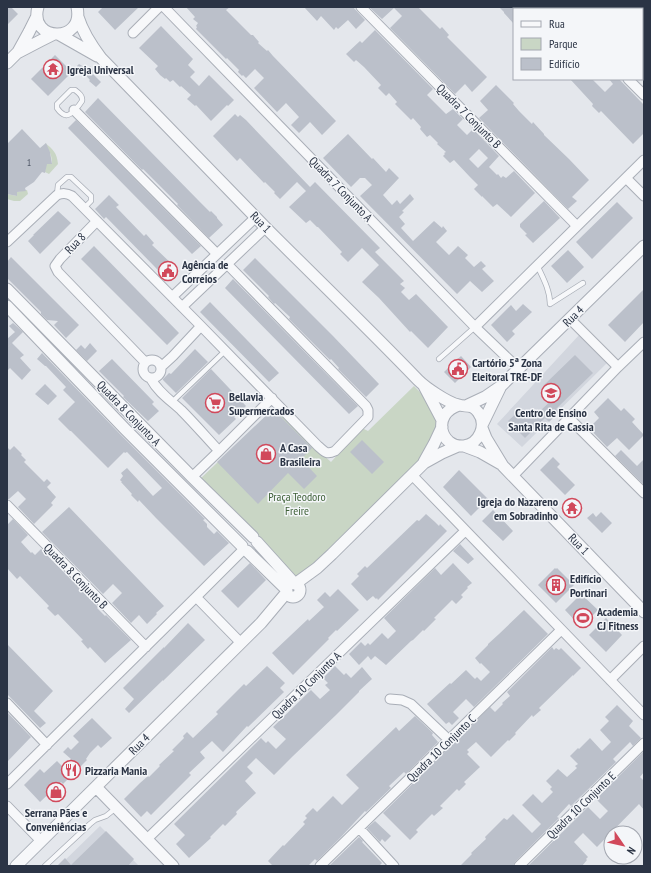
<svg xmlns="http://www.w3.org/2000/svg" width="651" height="873" viewBox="0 0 651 873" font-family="'PT Sans Narrow',sans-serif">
	<rect width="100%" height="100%" fill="#e4e7ec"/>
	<path fill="#d2d6de" d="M580,334L608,362L522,447L497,424Z
		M100,826L139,866H59Z"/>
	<path fill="#c9d6c5" d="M45,143C53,149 57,153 58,164L49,174L45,172L46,164L52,163C52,155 49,150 45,143Z
		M27,190L28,194L20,201H14L7,199V194L17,196V192Z
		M414,386L428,400L439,426L425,459L317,563L297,577L200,479L276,407L318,450L331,462L362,428L368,431Z"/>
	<path fill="#bbc0ca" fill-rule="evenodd" d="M7,7H11L18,14L7,25Z
		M103,7H139L115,30L98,12Z
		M186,7H230L226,10L251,35H253L259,42L258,43L267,51L268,50L273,56L336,121L322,135L310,122L299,133L291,125L299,117L286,103L277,112L254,88L264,78L255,69L246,78L243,75L242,76L238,72L239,70L227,58L226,59L196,29L197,27L196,26L198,23L193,19L195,17Z
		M304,7H353L365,20L356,29L348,20L338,29L336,27L334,30L321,16L317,21Z
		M369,7H418L440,29L442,27L449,35L447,37L487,77L472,92L465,84L455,94L390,28L402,16L394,8L382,19Z
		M499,7H514V24L504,13V12Z
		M161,26L193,59L188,65L195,72L190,77L199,86L209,75L234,100L228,106L227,105L211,121L196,105L195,106L187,99L191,95L181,86L180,87L173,80L170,82L166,78L165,79L160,75L155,69L158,66L139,48Z
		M375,30L433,89L427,95L446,114L453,109L463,119L457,125L467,135L473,129L499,156L489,167L497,175L498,174L501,178L503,176L506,178L514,171L535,193L511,217L497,204L493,207L482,196V197L474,189L478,185L470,177L454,160L450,163L443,156L445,154L444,153L446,152L437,144L438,143L430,135L427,137L420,129L421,127L413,118L411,120L395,104L397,102L389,93L386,96L378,88L381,85L364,67L356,60L354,62L346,54L360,41L362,43ZM479,149L488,158L478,168L469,159Z
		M55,55L72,72L48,96L31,79Z
		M79,64L87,69L90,66L95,71L92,73L101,82L96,87L89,81L90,80L77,66Z
		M570,79H592L605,92L613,84L609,79H619L644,105V133L633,144L601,111L599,113L592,106L593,104Z
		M496,85L514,103L513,104L519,111L532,124L533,122L544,134V135L569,159L589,180L572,197L577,201L568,209L479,118L488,110L480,101Z
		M98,98L198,200L210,212L211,211L217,217V218L223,225L210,237L209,238L177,205L178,204L143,169L142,170L85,112Z
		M235,114L238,117L240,115L246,120L310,187L315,182L380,248L375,252L404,281L400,284L405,288L401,292L409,300L416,294L448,327L428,348L411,331L410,332L379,298L362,282L379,265L362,248L348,262L340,254L342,252L318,227H317L310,220L306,223L289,207L306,191L297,182L280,199L274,193L275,192L265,182L264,183L240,158L237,161L213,136Z
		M76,120L201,246L192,254L68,128Z
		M22,129L40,148L46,143L50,152L52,164H47L45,173L42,172L34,182L25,188L26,191L17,192V196L7,194V144Z
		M348,134L372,159L373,158L386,172L389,168L399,178L383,195L392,205L397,200L400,204L410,194L414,199L402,211L404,212L399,217L405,224L401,228L413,241L434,221L442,228L443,226L447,231L436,242L449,255L458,246L468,255L465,258L474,267L481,261L486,266L482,269L494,281L482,292L470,281L457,294L360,196L372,185L365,178H360L351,187L323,158Z
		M109,195L119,205L116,207L144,236L146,234L154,243L152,245L177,269V270L167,280L155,267L106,217L104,219L95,209Z
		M544,201L560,218L533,243L525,235L527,234L520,227V224Z
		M617,202L633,218L592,259L576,242Z
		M58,211L71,223L40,254L28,241L34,235H33Z
		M94,246L179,333L167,345L81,259Z
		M568,250L584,267L567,283L551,266Z
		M11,257L79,325L66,338L54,325L58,321L47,320L41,314V312L7,278V262Z
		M255,258L333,336L379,384L366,397L338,369L339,368L331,359L330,360L289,319L290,317L275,303L274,304L268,297L269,296L243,270Z
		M233,279L358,406L349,414L225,288Z
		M644,289V322L625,342L608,325Z
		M210,302L279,373L269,382L200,312Z
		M523,304L532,312L512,331L515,334L507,342L491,325L511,305L516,311Z
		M13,323L23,332L7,348V339L15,332L9,326Z
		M12,343L24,355L20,358L31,370L22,380L10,368L7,371V348Z
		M90,343L97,351L87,361L76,350L81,345L85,349Z
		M195,349L208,362L176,393L163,380V379L169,373L171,374Z
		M42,353L120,434L205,519L203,520L207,524V527L214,534L217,531L229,543L204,566L156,518L139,500L138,502L131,495L132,494L121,482H122L120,480L123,476L121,473L127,468L153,496L162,488L127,452L125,453L124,452L108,468L71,431H70L58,419L75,402L63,390L66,387L46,366H45L37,359Z
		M575,355L593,373L556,409L559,412L549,422L545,418L525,438L508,421L521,409L529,417L537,410L539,412L556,396L544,385Z
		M461,356L471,367L455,383L444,372Z
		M112,359L154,402L152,404L159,411L148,421L123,397L124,396L99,371Z
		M211,369L246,406L234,417L236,419L219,435L182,398Z
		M45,384L57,396L48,405L35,394Z
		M608,398L621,411L624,408L635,419L632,422L644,435L629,450L617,438L607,447L589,428L599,418L594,412Z
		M273,409L312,448L301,459L317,476L304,489L288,473L258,504L217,462Z
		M362,440L384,462L372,474L350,452Z
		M14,446L22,454L21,455L26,460L24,462L44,482L47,479L51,483L47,487L56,497L51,503L53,505L34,524L18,507L26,499L18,491L9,499H7V447L10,450Z
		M621,450L637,466L644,459V485L615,456Z
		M553,457L560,464L557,467L575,485L565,495L540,470Z
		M459,470L488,499L471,516L443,487Z
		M69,507L164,606L156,613L157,614L147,624L139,615L131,623L112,603L122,593L113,584L103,594L42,532Z
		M493,510L513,531L503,541L482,521Z
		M601,512L612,523L602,533L587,518L593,513L596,517Z
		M426,514L435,522L439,526L440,524L447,531L378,600L377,598L376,599L373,596L367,601L351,584L359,576L357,574L365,566L367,568L417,520L419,521Z
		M13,519L28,535L21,542L31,553L32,552L35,555L41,549L98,607L97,608L105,616L106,615L131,640L105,663L90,647L88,649L81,641L83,640L58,614L55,616L47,608L49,606L20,576L17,579L7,568V525Z
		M460,544L474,559L468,564L453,551Z
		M250,563L266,580L238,608L221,591Z
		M453,563L472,583L467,587L468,588L461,595L463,597L456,604L452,600L434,618L436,619L424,631L423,630L413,640L411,641L386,665L375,656L371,660L368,656L359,665L349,654L361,642L365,646L368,643L370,645L382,633L388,639L396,631L384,618L435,568L441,575Z
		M555,568L556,569L557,568L574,585L556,603L538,585Z
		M338,589L359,610L337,631L336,630L328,638L329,639L293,675L272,653L308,619L309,621L324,607L317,600L325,592L330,597Z
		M581,594L598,610L581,627L565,610Z
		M524,610L548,634L474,707L466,699L453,712L459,718L452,725L449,722L446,724L427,704L450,683L451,684L466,670L475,679L477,677L481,681L490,672L481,663L480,664L475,658L488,645V644L499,634Z
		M606,618L622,635L606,652L589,635Z
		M188,623L205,640L163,681V680L129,713L125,709L134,699L123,688L164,647V648Z
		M7,644L53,691L34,711L46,723L40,728L7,694Z
		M552,647L554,650L556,648L559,650L561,648L581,668L573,676V675L539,708L541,710L533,717L532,715L515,733L516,734L509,741L508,740L491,757L476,742L467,750L469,752L467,754L480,767L464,782L466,784L459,791L457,789L440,806L443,808L434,816L432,814L416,830L418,832L410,840L383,813L490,707L495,712L503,704L502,703L510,696L507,692Z
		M267,666L285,683L280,688L284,692L248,727L247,726L223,752L212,741L200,752L205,758L189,773L191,775L151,815L147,811L141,817L124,799L140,783L148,776L149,777L160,766L159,765L174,751L172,750L184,738L183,736L187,732L193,738L218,714L216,712L244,684L246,686Z
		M335,666L344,675L346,673L351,678L362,667L372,679L359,691V692L336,715L293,756L274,775L256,758L247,767L253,773L245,781L256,793L236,812L237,814L225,826L223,824L210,837L211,838L189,858L176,844L185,835L174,824L261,738L266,743L268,741L276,749L286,739L273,727L311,690L320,699L330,690L325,685L328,683L323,678Z
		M617,705L633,721L629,726L641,738L633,746L630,742L613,759L616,762L571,806L569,804L557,817L559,818L515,862L513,866H460L472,854L471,853L486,839L485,837L504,818L507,820L513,814L532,833L541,824L522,805L533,794L542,803L553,792L550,789L552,787L546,781L558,769L567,777L577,768L575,766L578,764L570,756L578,748L579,749L590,738L602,751L611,742L600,730L609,721L605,717Z
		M7,712L31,737L7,762Z
		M415,716L433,733L432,735L438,742L406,774L404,772L389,786L391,788L366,812L365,811L341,837L317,861L315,859L308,866H273L268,861L283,845L284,846L305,824L303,822L307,818L305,816L313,808L317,812L333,796L342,805L359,788L346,775L396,727L399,731Z
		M92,718L112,738L101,748L98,745L90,753L86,759L87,760L63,784L61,782L40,802L24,785L40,769L44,773L57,761L63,767L71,759L63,752L68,747L71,750L79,742L73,736Z
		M644,751V772L640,777L644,781V810L639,804L597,847L583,833L574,842L588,857L586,859L587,860L582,866H528L588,807L600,819L608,811L596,799Z
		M375,821L391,836L385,842L382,839L380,842L367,828Z
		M106,831L134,859L128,866H57L65,858L71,865Z
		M359,837L363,841L362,842L382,863L379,866H329Z"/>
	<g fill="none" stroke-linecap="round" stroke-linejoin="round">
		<g stroke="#a9aeb7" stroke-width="6">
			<path id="service" d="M71,90H75C79,93 83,96 82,101C79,106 70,117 65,115C62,114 59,111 57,108V104Z
				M57,195L58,185L67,177H71L91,196V201L84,208
				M537,265C543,278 550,290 550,304
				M550,304L583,283
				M439,359L475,327
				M172,402L225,351
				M45,866L90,824L95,820L106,816L116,808"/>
		</g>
		<g stroke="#a9aeb7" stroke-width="11">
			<path id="minor" d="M164,7L475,327L519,369
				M361,7L577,226
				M557,7L559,9
				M133,33L159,7
				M628,79L644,95
				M74,110L217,254
				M626,178L644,196
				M97,221L60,259L55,266L58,272L145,362
				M7,242L57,195C63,193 66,193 72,196L201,326L318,446C325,452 326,455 335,451L368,417V410L366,406L227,264
				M172,297L256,217
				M182,307L266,227
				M570,319L618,367
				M475,327L644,160
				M143 369a9 9 0 1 1 18 0a9 9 0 1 1-18 0Z
				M161,367L173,356L201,326
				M151,379C158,392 170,400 181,410C194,423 206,437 219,451
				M569,418L644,493
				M412,475L644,715
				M513,476L618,367L644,342
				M192,477L219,451L272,398
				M7,505L146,647
				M196,597L241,643
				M610,680L644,646
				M390,699L402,700L411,704L449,740
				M7,703L47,745
				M7,784L196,597L244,549
				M7,806L41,841
				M359,828L394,866
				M147,839L465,531
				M320,866L561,630
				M519,866L644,743"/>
		</g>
		<g stroke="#a9aeb7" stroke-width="13">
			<path id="tertiary" d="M38,7C28,42 85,44 77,7
				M78,17C83,33 91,45 101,58C156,115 211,171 266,228C317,279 368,328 418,380C426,388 447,402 458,405C467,407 472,404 478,412C488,425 479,444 464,446C440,448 431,414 459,405
				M60,35L97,56
				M18,52L29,32L37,16
				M7,63L17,53L40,41L54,34
				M7,289L192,477L253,537
				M7,306L125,429L242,546
				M424,386L442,420
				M468,405L485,397L501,386L644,246
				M483,423L500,388
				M482,428L486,438L503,466L644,612
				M464,446L480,452L501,464
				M424,462L434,444L442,427
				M257,542L294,583
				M247,551L287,590
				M286 590a7 7 0 1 1 14 0a7 7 0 1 1-14 0Z
				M295,584L317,568L332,554L424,463L442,453L458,446
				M96,787L173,866
				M16,866L261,623L287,592"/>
		</g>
		<use href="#service" stroke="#f7f8fa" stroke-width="4.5"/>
		<use href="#minor" stroke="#f7f8fa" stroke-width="9"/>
		<use href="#tertiary" stroke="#f7f8fa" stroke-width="11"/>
	</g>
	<defs>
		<g id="temple-ring" transform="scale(1)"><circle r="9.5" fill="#f4f6f9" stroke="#d1495b" stroke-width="1.5"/><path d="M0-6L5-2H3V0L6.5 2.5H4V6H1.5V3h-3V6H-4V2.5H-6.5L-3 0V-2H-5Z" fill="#d1495b"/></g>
		<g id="civic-ring" transform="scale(1)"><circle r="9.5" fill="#f4f6f9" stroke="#d1495b" stroke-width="1.5"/><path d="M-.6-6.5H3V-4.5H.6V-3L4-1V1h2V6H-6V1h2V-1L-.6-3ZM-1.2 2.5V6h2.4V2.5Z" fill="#d1495b"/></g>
		<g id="school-ring" transform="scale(1)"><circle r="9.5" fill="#f4f6f9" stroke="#d1495b" stroke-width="1.5"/><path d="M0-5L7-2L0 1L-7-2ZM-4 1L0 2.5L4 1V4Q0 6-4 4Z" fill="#d1495b"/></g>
		<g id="supermarket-ring" transform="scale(1)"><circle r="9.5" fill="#f4f6f9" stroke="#d1495b" stroke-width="1.5"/><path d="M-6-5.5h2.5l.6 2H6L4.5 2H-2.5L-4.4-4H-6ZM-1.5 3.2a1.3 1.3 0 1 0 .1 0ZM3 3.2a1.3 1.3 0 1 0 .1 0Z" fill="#d1495b"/></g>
		<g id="shop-ring" transform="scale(1)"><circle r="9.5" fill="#f4f6f9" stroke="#d1495b" stroke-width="1.5"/><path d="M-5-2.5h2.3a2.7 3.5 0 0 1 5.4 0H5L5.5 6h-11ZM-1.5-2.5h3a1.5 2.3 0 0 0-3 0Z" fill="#d1495b"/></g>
		<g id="building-ring" transform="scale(1)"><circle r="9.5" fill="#f4f6f9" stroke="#d1495b" stroke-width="1.5"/><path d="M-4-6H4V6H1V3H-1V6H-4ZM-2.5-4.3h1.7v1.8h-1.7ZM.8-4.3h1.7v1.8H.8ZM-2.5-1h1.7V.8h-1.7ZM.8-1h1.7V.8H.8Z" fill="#d1495b"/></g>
		<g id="stadium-ring" transform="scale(1)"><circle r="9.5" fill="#f4f6f9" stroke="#d1495b" stroke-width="1.5"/><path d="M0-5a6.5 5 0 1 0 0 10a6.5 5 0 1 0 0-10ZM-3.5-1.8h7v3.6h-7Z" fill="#d1495b"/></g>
		<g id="restaurant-ring" transform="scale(1)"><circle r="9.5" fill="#f4f6f9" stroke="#d1495b" stroke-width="1.5"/><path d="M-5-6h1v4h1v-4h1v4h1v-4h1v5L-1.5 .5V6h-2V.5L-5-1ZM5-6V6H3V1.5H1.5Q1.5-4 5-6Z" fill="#d1495b"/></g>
	</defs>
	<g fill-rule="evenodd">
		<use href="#temple-ring" x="53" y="69"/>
		<use href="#civic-ring" x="168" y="271"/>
		<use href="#civic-ring" x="458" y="369"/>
		<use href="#school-ring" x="551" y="393"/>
		<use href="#supermarket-ring" x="215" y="403"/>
		<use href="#shop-ring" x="266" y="454"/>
		<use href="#temple-ring" x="572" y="508"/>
		<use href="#building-ring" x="556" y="585"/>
		<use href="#stadium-ring" x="583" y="618"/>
		<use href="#restaurant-ring" x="71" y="770"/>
		<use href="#shop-ring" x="56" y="792"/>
	</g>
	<g text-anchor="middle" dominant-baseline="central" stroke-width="3" stroke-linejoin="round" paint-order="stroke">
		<g font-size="10" fill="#4f5766">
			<text x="29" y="162">1</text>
		</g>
		<g font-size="12" font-weight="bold" fill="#2b3445" stroke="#f4f6f9" text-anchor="start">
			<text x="67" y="69">Igreja Universal</text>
			<text x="182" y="264">Agência de<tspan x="182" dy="14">Correios</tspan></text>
			<text x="472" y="362">Cartório 5ª Zona<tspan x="472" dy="14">Eleitoral TRE-DF</tspan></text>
			<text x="229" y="396">Bellavia<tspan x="229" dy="14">Supermercados</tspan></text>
			<text x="551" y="412" text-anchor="middle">Centro de Ensino<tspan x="551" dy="14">Santa Rita de Cassia</tspan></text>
			<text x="280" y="447">A Casa<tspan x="280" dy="14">Brasileira</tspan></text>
			<text x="558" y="501" text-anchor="end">Igreja do Nazareno<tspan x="558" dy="14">em Sobradinho</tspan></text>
			<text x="570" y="578">Edifício<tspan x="570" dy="14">Portinari</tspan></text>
			<text x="597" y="611">Academia<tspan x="597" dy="14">CJ Fitness</tspan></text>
			<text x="85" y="770">Pizzaria Mania</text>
			<text x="56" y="812" text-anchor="middle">Serrana Pães e<tspan x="56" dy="14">Conveniências</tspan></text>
		</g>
		<g font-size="12" fill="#2b3445" stroke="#f4f6f9">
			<text transform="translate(469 116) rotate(45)">Quadra 7 Conjunto B</text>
			<text transform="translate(341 189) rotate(46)">Quadra 7 Conjunto A</text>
			<text transform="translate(261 222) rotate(46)">Rua 1</text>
			<text transform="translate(75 243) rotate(-46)">Rua 8</text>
			<text transform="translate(573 316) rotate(-45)">Rua 4</text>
			<text transform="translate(129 413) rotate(46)">Quadra 8 Conjunto A</text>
			<text transform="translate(579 544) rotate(46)">Rua 1</text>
			<text transform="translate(76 576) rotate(46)">Quadra 8 Conjunto B</text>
			<text transform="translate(306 685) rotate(-44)">Quadra 10 Conjunto A</text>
			<text transform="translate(139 744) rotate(-45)">Rua 4</text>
			<text transform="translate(441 748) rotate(-44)">Quadra 10 Conjunto C</text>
			<text transform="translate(581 805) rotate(-44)">Quadra 10 Conjunto E</text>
		</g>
		<g font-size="12" fill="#3f6138" stroke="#f4f6f9">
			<text x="297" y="496">Praça Teodoro<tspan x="297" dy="14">Freire</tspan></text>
		</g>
	</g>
	<rect width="651" height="873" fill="none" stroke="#2b3445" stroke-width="16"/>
	<rect x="513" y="8" width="130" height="72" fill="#f4f6f9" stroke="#a4a8b1"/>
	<rect x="521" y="21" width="20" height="6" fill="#f7f8fa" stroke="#a4a8b1"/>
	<text x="549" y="28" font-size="12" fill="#2b3445">Rua</text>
	<rect x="521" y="38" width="20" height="12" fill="#c9d6c5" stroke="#a4a8b1"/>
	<text x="549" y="48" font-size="12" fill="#2b3445">Parque</text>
	<rect x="521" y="58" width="20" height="12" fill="#bbc0ca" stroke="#a4a8b1"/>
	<text x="549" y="68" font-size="12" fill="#2b3445">Edifício</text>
	<g transform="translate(623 845) rotate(124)"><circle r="19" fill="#f4f6f9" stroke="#a4a8b1"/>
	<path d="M0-3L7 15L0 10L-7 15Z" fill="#d1495b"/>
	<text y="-6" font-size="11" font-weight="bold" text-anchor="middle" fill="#2b3445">N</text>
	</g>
</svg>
